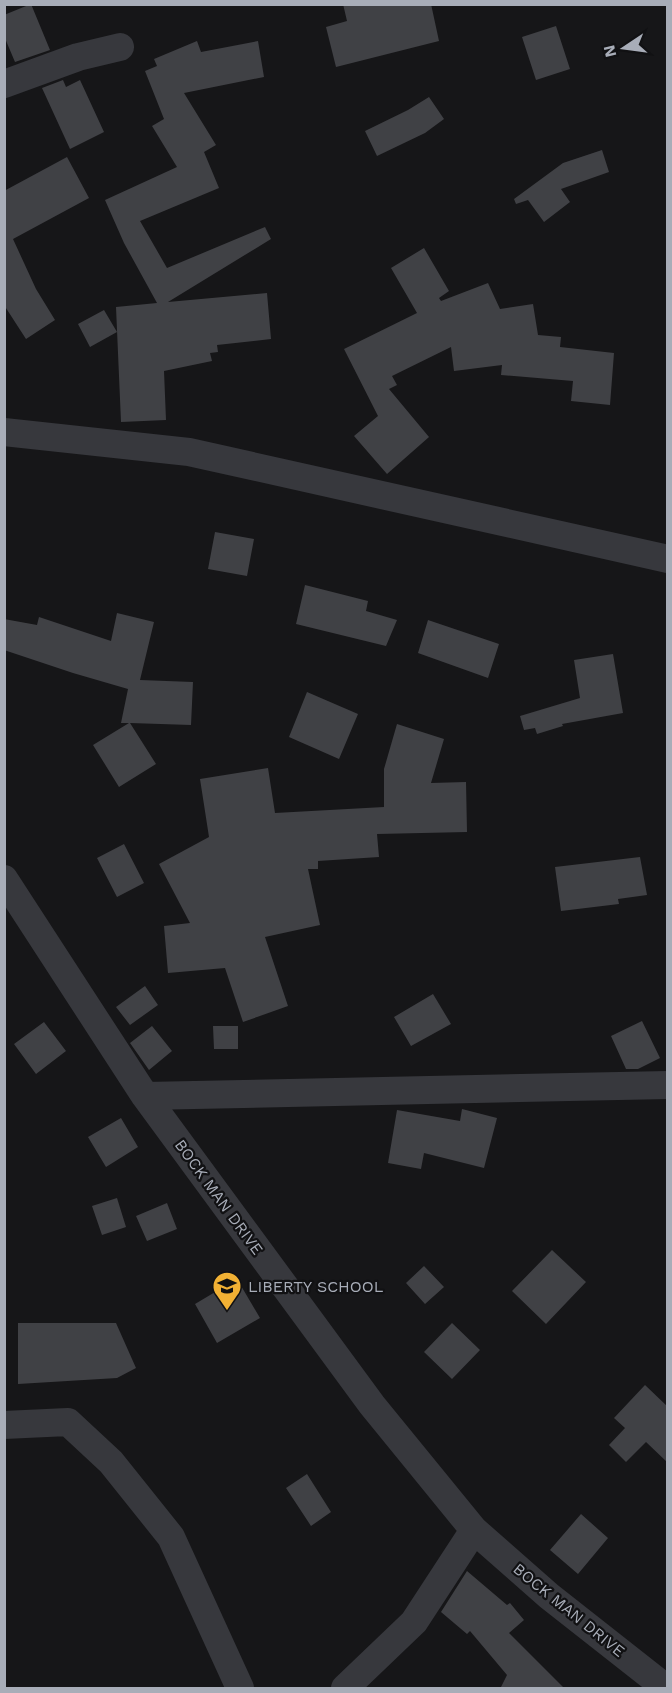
<svg xmlns="http://www.w3.org/2000/svg" width="672" height="1693" viewBox="0 0 672 1693" font-family="'Work Sans',sans-serif">
	<rect width="100%" height="100%" fill="#161618"/>
	<path fill="#404145" d="M31,4L50,50L15,62L4,36V15Z
		M343,4H431L439,41L336,67L326,27L347,21Z
		M556,26L570,69L536,80L522,37Z
		M197,41L201,52L258,41L264,77L184,93L216,145L204,152L219,188L140,221L167,268L265,227L271,239L168,302L267,293L271,339L217,345L218,352L210,353L212,361L164,371L166,420L121,422L116,307L157,303L124,243L105,200L177,167L152,126L164,119L145,71L157,66L154,59Z
		M63,80L66,87L80,80L104,132L70,149L42,88Z
		M429,97L444,119L425,133L377,156L365,131L408,110Z
		M602,150L609,172L561,189L570,202L544,222L528,200L516,204L514,199L563,163Z
		M67,157L89,198L13,239L36,289L55,320L26,339L4,305V191Z
		M424,248L449,291L439,298L441,301L488,283L500,309L533,304L538,335L561,337L560,347L614,353L610,405L571,401L573,381L501,375L502,365L454,371L451,347L392,376L397,385L389,389L429,437L387,474L354,436L378,416L344,349L417,313L391,268Z
		M104,310L117,332L90,347L78,324Z
		M215,532L254,539L247,576L208,569Z
		M305,585L368,601L366,611L397,620L386,646L296,624Z
		M117,613L154,622L140,680L193,682L191,725L130,723L156,764L119,787L93,745L129,723H121L128,689L73,673L4,650V619L37,625L39,617L111,641Z
		M428,620L499,644L488,678L418,653Z
		M613,654L623,713L562,724L563,726L537,734L535,728L524,730L520,716L580,698L574,660Z
		M307,692L358,714L339,759L289,737Z
		M397,724L444,739L431,783L466,782L467,832L377,834L379,857L318,861V869H308L320,925L265,937L288,1006L243,1022L225,968L168,973L164,926L190,923L159,864L209,837L200,779L268,768L275,813L384,807V769Z
		M124,844L144,883L117,897L97,858Z
		M640,857L647,895L618,899L619,904L561,911L555,867Z
		M145,986L158,1005L130,1025L116,1007Z
		M433,994L451,1024L411,1046L394,1017Z
		M642,1021L660,1058L638,1069H626L611,1036Z
		M44,1022L66,1051L36,1074L14,1044Z
		M152,1026L172,1051L149,1070L130,1043Z
		M213,1026H238V1049H214Z
		M462,1109L497,1118L484,1168L424,1153L421,1169L388,1163L397,1110L460,1121Z
		M121,1118L138,1147L106,1167L88,1137Z
		M117,1198L126,1227L102,1235L92,1206Z
		M167,1203L177,1229L147,1241L136,1216Z
		M552,1250L586,1282L546,1324L512,1291Z
		M424,1266L444,1287L425,1304L406,1283Z
		M237,1279L260,1318L217,1343L195,1304Z
		M18,1323H116L136,1368L117,1378L18,1384Z
		M452,1323L480,1350L452,1379L424,1352Z
		M645,1385L668,1407V1463L646,1442L626,1462L609,1445L625,1428L614,1418Z
		M307,1474L331,1512L311,1526L286,1488Z
		M581,1514L608,1538L578,1574L550,1550Z
		M467,1571L507,1605L510,1603L524,1620L509,1633L565,1689H500L507,1675L470,1631L467,1634L441,1612Z"/>
	<g fill="none" stroke-linecap="round" stroke-linejoin="round">
		<path stroke="#37383d" stroke-width="28" d="M4,84L78,57L120,47
			M4,432L189,452L668,559
			M4,879L145,1096L372,1405L474,1530L549,1596L666,1688
			M145,1096L668,1085
			M4,1425L68,1422L111,1462L171,1537L240,1688
			M345,1688L414,1622L474,1530"/>
	</g>
	<defs>
		<g id="school-pin" transform="scale(1.5)"><path d="M0 17L-7.5 6A9.5 9.5 0 1 1 7.5 6Z" fill="#f2b134" stroke="#111113"/><path d="M0-5L7-2L0 1L-7-2ZM-4 1L0 2.5L4 1V4Q0 6-4 4Z" fill="#111"/></g>
	</defs>
	<g fill-rule="evenodd">
		<use href="#school-pin" x="227" y="1286"/>
	</g>
	<g text-anchor="middle" dominant-baseline="central" stroke-width="4.5" stroke-linejoin="round" paint-order="stroke">
		<g font-size="16" fill="#a8adb8" stroke="#111113">
			<text transform="translate(219 1197) rotate(54)">BOCK MAN DRIVE</text>
			<text transform="translate(569 1610) rotate(39)">BOCK MAN DRIVE</text>
		</g>
		<g font-size="16" fill="#a8adb8" stroke="#111113" text-anchor="start">
			<text x="248" y="1286">LIBERTY SCHOOL</text>
		</g>
	</g>
	<rect width="672" height="1693" fill="none" stroke="#a8adb8" stroke-width="12"/>
	<g transform="translate(624 48) rotate(257)" stroke="#111113" stroke-width="4.5" paint-order="stroke">
	<path d="M0-4.5L10 22L0 15L-10 22Z" fill="#a8adb8"/>
	<text y="-9" font-size="16" font-weight="bold" text-anchor="middle" fill="#a8adb8">N</text>
	</g>
</svg>
